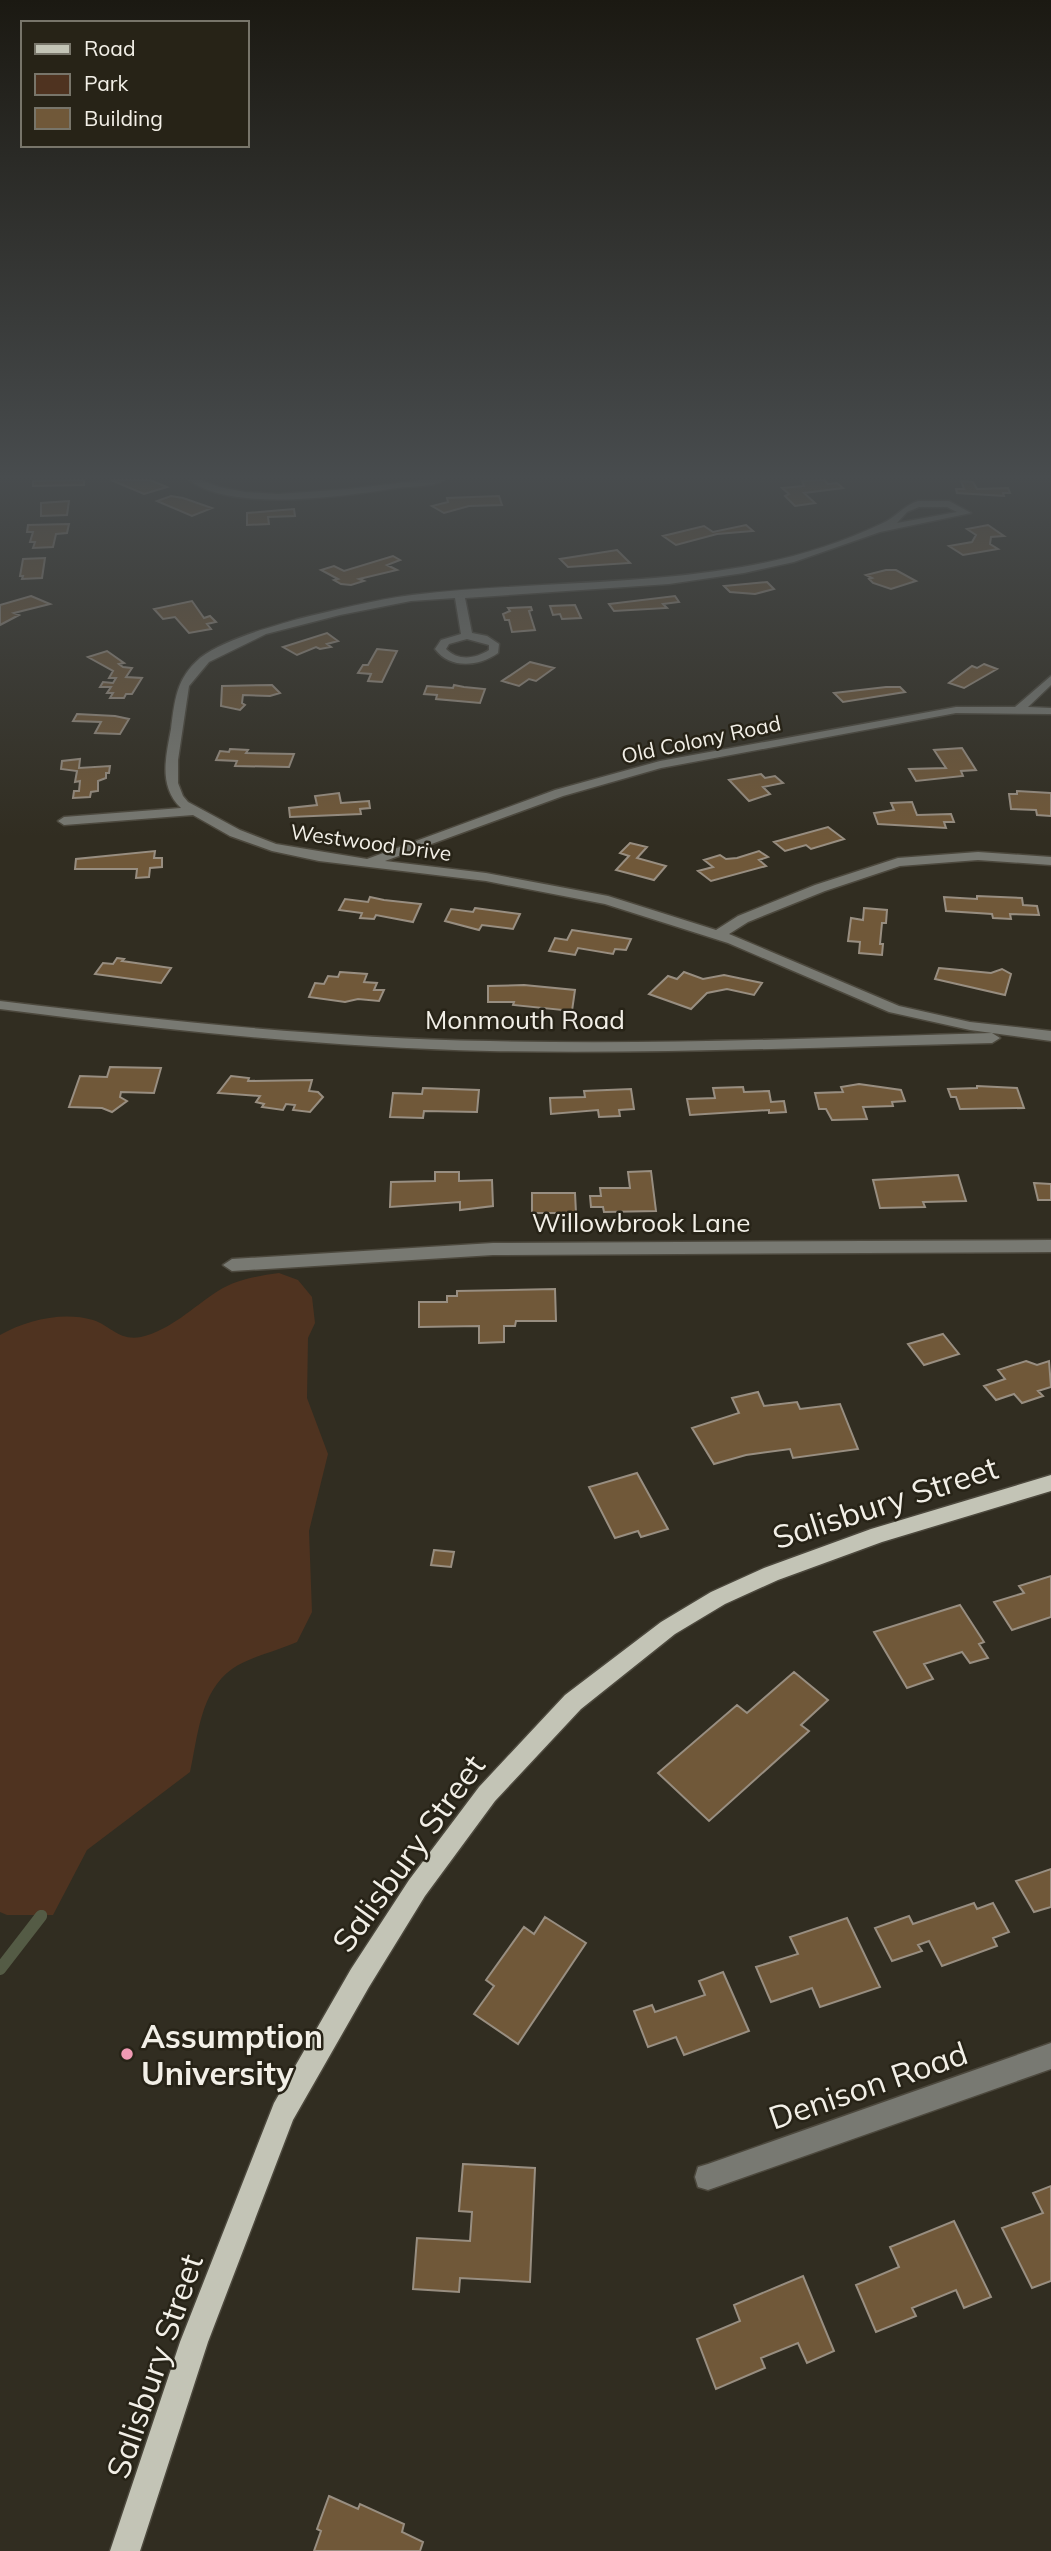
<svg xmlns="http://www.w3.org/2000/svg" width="1051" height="2551" viewBox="0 0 1051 2551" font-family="Mulish,sans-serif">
	<rect width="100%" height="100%" fill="#312d21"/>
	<path fill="#4f3320" d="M279,1273L298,1280L312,1297L315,1323L308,1338L307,1398L328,1454L309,1531L312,1612L297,1642C277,1651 249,1657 232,1669C200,1692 198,1736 190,1772L87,1850L53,1915H7L0,1912V1335C26,1320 63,1311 93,1320C111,1326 119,1341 141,1337C171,1330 193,1307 218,1291C237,1279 258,1276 279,1273Z"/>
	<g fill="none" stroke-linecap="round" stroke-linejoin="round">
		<path stroke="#545b45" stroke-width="10" d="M40,1918L42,1915"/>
		<path stroke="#545b45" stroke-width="12" d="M0,1969L41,1916"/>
	</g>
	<path fill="#705839" stroke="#988e81" stroke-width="2" d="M84,480V485L33,486V481Z
		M111,480H150L167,487L144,494Z
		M824,480L828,484L837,483L843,488L804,493L815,503L795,506L785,496L789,494L782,488L804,486L802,481Z
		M961,481L973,482L977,489L1008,488L1010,493H1003L1004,496L957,493L956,489H964Z
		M171,496L183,498L212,508L192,516L157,501Z
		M499,496L502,505L469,506L444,513L432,506L448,502L447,498Z
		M69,501L67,515L41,516V503Z
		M294,509L295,516L268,517L269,524L247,525V513Z
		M69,524L67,533L56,534L53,547L33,548L35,542H30L33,532H27L28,525Z
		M746,525L753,531L717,534L676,545L663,536L704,526L713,532Z
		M988,525L1004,536L991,537L990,544L998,549L963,555L949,546L972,542L976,535L967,529Z
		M617,550L630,563L568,567L560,559Z
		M393,556L400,560L387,565L397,570L359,579L364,581L351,585L341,584L334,580L338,579L321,570L334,566L344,571Z
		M45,558L42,578L22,579L23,576H20L23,559Z
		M886,570H896L916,581L891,589L873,583L869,579L872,578L866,575Z
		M767,582L774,589L755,594L730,592L724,586Z
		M31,596L50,604L14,613L19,615L0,625V605Z
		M675,596L679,602L663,604L667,608L614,611L609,604Z
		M192,601L204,618L210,616L216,622L207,624L211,629L189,633L175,617L163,619L154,609Z
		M575,605L581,618L562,619L560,614L553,615L550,606Z
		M531,607L532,610L529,611L535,630L512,632L509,620H505L503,614L510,611L508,608Z
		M327,633L338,641L327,644L331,647L320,649L316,647L297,655L283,647Z
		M377,649L397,651L382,682L368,681L371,674L358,673L363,665H368Z
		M107,651L124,663L119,664L123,667L132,668L126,677L142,678L132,694H126L124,698H110L113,693H107L111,687H100L103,682L113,683L116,678H109L113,671L88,657Z
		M530,662L554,668L536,681L529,679L519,686L502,681Z
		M984,664L997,669L964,688L949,683L972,666L977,668Z
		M272,685L280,693L270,696L243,695L242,703L245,705L240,710L221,706L222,686Z
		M454,685L464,687L485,689L480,703L436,699L437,695L424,694L427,686L453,688Z
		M886,687H900L905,692L843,702L834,693Z
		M77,714L115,716L129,719L120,734L95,733L101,722L73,721Z
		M962,748L976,770L961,771L963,776L916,781L909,769L946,768L934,750Z
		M230,749L248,750L246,753L294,754L289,767L235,766L237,761L216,760L220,751L229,752Z
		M80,759L79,768L110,766L109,773H106V778L98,781V791L91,792L90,797L73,798L74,791H79L80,781L75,782L77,771L61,769L62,761Z
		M761,774L765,778L775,776L783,783L763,787L770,794L749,801L729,780Z
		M1017,791L1051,793V816L1037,815L1036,810L1011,809L1009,794H1017Z
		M339,793L341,803L369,801L370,808L360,809L361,814L290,817L289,808L317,805L315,796Z
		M912,802L917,815L951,814L954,822H944L946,828L878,824L874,813L894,810L891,803Z
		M828,827L844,839L811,849L806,845L785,851L774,842Z
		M630,843L647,847L637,858L666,866L654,880L616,870L629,856L620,853Z
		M155,851L154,858H162V867L150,868L149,877L136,878L137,869H75L76,859Z
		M759,851L768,857L759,860L766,866L711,881L698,871L713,867L704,860L720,855L726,859L737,858Z
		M977,896L1022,898L1023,905L1037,906L1039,915L1010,914L1011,919L993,918L992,914L946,911L944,897L977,899Z
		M370,897L384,900L421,904L413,922L376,915L374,919L360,918L362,913L339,910L345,899L368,902Z
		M475,908L520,914L513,929L482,925L479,930L445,921L451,909L473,912Z
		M864,908L887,910L886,923H882L880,944H883L882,955L859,953L860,942L848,941L851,918L863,920Z
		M572,930L631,939L626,950L615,949L613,954L578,948L575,955L549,951L555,938L567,940Z
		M117,958L124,959L122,961L171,968L161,983L95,974L103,963L113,964Z
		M939,968L991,973L1002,969L1011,974L1005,995L935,979Z
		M340,972L367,974L364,982L377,983L374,990H384L379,1001L358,999L345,1002L309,997L315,983L324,984L328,976L338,977Z
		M684,972L703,979L724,975L762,983L754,995L727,989L707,993L691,1009L649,994L668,976L677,979Z
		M524,985L575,990L572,1011L513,1005L514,1002H488V986Z
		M110,1067L161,1068L154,1093L121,1092L120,1097L127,1101L112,1112L102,1108L69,1107L80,1076L107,1077Z
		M231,1076L249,1078L248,1081L312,1080L309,1091L318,1092L323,1097L310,1112L293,1110L295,1105L286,1104L283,1110L262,1107L264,1104L256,1102L260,1096L218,1093Z
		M859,1084L901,1090L905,1101L892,1102L893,1106L863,1107L867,1119L832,1120L826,1109H819L815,1093L843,1092L841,1087Z
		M977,1086L1017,1088L1024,1108L960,1109L956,1097H951L948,1089L977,1088Z
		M743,1087L744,1092L769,1091L771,1102L784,1101L786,1112L769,1113V1110L690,1115L687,1099L715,1098L713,1088Z
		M423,1088L479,1090L477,1112L424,1111L423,1118L390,1117L393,1093L422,1094Z
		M631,1089L634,1109L619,1110L620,1116L599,1117L598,1110L551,1114L550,1098L585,1097L584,1091Z
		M651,1171L656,1211L604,1212L603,1207H591L590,1196H601L600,1188H630L628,1172Z
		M435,1172H459V1181L492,1180L493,1206L460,1210V1202L390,1207L391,1182L435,1181Z
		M958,1175L966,1201L923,1202L925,1207L880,1208L873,1180Z
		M1034,1183L1051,1184V1200H1038Z
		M532,1193H575L576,1213H532Z
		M555,1289L556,1321H516L515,1326H504V1342L479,1343V1326L419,1327V1302H447V1296H457V1291Z
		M943,1334L959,1354L924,1365L908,1344Z
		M1026,1361L1037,1365L1049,1361L1051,1387L1038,1391L1043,1396L1022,1403L1014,1394L996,1400L984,1386L1005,1379L998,1370Z
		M758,1392L764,1406L797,1402L800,1409L840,1404L858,1449L793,1458L790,1449L746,1455L714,1464L692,1428L739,1413L732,1398Z
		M637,1473L668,1529L641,1537L638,1531L615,1538L589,1487Z
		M434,1550L454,1552L451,1567L431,1565Z
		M1051,1576V1617L1012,1630L994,1602L1024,1593L1019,1586Z
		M960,1605L984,1642L979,1644L988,1658L970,1663L962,1652L924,1664L933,1679L907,1688L874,1632Z
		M794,1672L828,1700L801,1725L809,1731L709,1821L658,1773L737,1705L747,1713Z
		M1051,1869V1907L1034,1912L1016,1881Z
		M974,1903L977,1909L993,1903L1009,1932L993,1938L997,1946L942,1966L929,1941L918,1945L922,1951L892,1961L875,1928L909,1916L913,1924Z
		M545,1917L586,1943L518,2044L474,2014L494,1986L486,1980L524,1927L534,1934Z
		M847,1918L880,1987L820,2007L812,1988L771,2002L756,1967L798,1954L790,1937Z
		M723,1972L749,2031L684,2055L676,2037L648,2047L634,2011L652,2005L655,2012L705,1995L699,1981Z
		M463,2164L535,2168L530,2282L460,2278L459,2292L413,2289L417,2238L470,2241L472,2212L459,2211Z
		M1051,2186V2281L1032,2288L1002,2228L1043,2213L1033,2193Z
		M954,2221L991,2297L964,2308L956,2290L912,2308L916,2316L876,2332L856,2285L899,2267L890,2247Z
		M803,2276L834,2351L807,2363L798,2343L761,2358L765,2368L716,2389L697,2339L740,2321L734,2305Z
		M329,2496L358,2509L360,2504L404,2524L402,2532L423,2542L420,2551H314L321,2531L317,2529Z"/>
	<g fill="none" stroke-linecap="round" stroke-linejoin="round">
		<g stroke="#4c483d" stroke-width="3">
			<path id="minor" d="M189,480H201L219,487L245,492L278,494L349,489L422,480H445C433,487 411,486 397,488C345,496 233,513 189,480Z
				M918,501H949L971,513L880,532L794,562L744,573L669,584L465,598L472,633L487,636L499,644L498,653C478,667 450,669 435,649L441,640L461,634L455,598L411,601L340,615L266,634L209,662L189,686L178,760V783L183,796L188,802L240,830L276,844L367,859L555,790L660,761L956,707H1015L1051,676V685L1028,707L1051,708V714L956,713L661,768L563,796L385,861L486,873L608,896L716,930L738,916L815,885L898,858L978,852L1051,857V865L978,860L900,866L825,891L748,922L729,934L899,1006L970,1022L1051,1031V1041L970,1030L889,1012L728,943L605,904L486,881L319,861L272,851L230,836L193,815L64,825L58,821L64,817L181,808C158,786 166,756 171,729C175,699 176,679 200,658C223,640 270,627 298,619C335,610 373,600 412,595C520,582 632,586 742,567C790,559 839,544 883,523C896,517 903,506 918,501ZM919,507H947L957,512L897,523L907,512ZM467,639L489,645V650C475,659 458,661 446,649L449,644Z
				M0,1001C163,1021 326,1038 490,1041C657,1045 825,1038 992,1033L1000,1038L992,1043C825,1047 657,1054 490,1051C326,1047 163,1030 0,1009Z
				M1051,1240V1252L493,1255L232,1271L223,1265L232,1259L493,1243Z
				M1051,2043V2069L708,2190L698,2187L695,2177L698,2167L708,2164Z"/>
		</g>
		<g stroke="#4c483d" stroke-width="3">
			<path id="major" d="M1051,1475V1491L882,1542L778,1580L725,1604L675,1634L581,1709L495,1801L425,1896L369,1987L293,2120L208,2342L140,2551H110L180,2342L274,2103L351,1969L409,1880L479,1787L565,1695L661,1622L711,1592L764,1568L871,1529Z"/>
		</g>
		<use href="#minor" fill="#787972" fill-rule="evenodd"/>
		<use href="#major" fill="#c3c4b6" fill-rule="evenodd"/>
	</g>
	<linearGradient id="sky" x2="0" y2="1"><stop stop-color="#1b1912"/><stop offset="0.57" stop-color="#484c4e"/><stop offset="1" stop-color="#484c4e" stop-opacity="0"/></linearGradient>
	<rect width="1051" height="837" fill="url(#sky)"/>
	<circle fill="#f09ab4" stroke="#272317" stroke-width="2.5" cx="127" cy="2054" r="7"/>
	<g text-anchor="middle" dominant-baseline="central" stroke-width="5" stroke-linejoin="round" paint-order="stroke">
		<g font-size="21" fill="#f2efe7" stroke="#272317">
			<text transform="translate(701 739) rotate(-12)">Old Colony Road</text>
			<text transform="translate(371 842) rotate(8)">Westwood Drive</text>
		</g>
		<g font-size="26" fill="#f2efe7" stroke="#272317">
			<text x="525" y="1019">Monmouth Road</text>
			<text x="641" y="1222">Willowbrook Lane</text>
		</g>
		<g font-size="32" fill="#f2efe7" stroke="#272317">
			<text transform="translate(885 1502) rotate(-18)">Salisbury Street</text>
			<text transform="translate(408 1853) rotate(-54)">Salisbury Street</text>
			<text transform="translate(868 2085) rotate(-19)">Denison Road</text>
			<text transform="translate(154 2366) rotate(-71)">Salisbury Street</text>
		</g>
		<g font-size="32" font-weight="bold" fill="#f2efe7" stroke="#272317" text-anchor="start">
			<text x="141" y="2036">Assumption<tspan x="141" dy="37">University</tspan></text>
		</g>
	</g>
	<rect x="21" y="21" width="228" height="126" fill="#272317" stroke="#78756a" stroke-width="2"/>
	<rect x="35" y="44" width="35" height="10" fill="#c3c4b6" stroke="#78756a" stroke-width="2"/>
	<text x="84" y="56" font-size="21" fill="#f2efe7">Road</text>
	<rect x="35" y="74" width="35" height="21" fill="#4f3320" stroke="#78756a" stroke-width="2"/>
	<text x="84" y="91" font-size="21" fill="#f2efe7">Park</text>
	<rect x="35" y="108" width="35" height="21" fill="#705839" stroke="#78756a" stroke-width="2"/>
	<text x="84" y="126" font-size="21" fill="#f2efe7">Building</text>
</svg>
